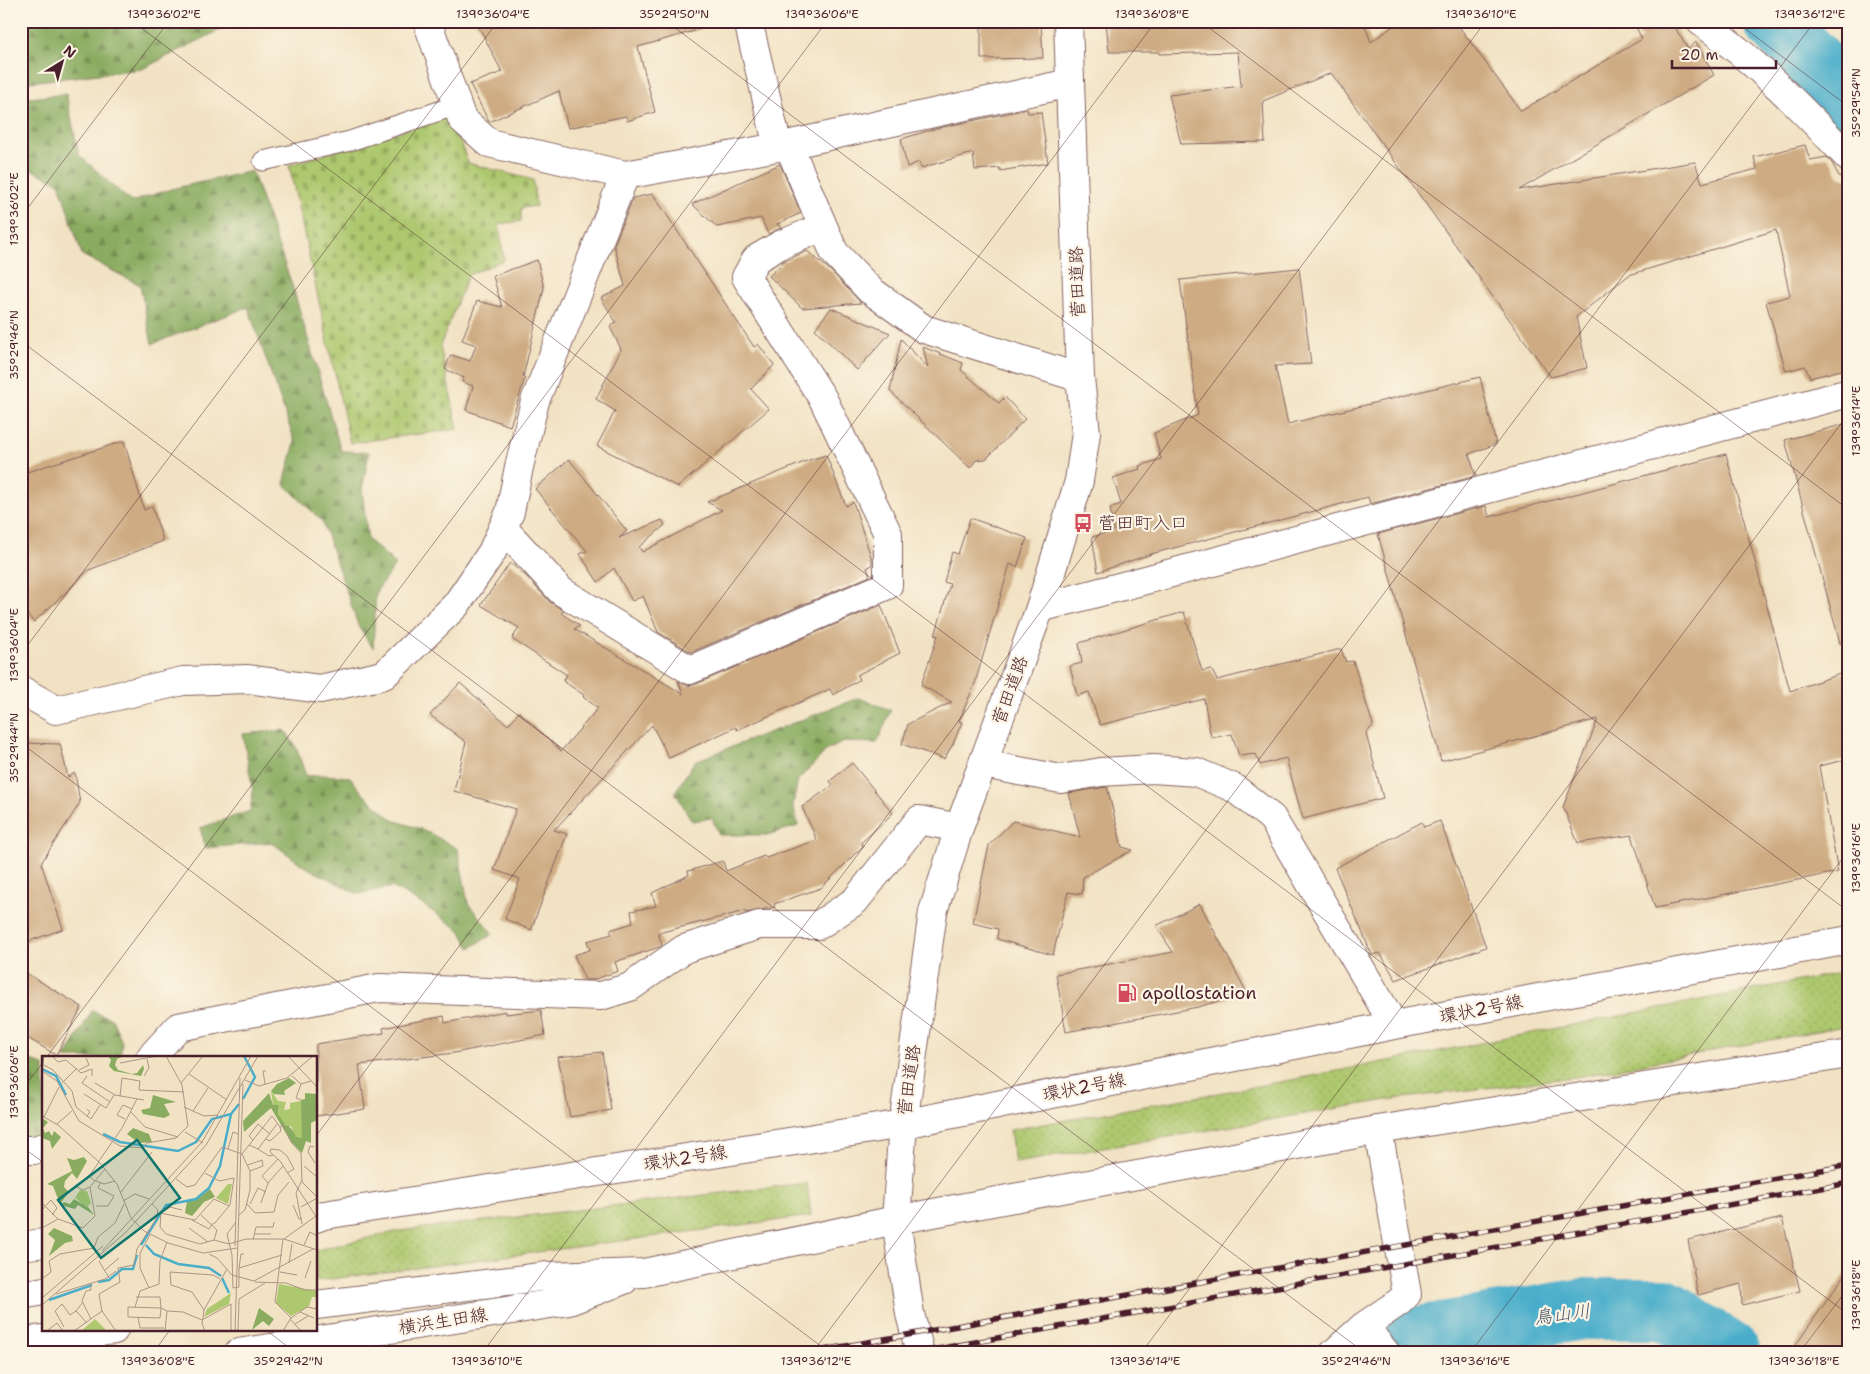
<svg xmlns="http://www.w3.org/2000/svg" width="1870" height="1374" viewBox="0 0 1870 1374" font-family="'Shantell Sans','Klee One',sans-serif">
	<defs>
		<pattern id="grass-dots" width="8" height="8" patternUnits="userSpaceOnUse" patternTransform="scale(1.25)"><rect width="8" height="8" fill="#adc86e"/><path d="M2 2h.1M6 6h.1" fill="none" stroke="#96ab5f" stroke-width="1.8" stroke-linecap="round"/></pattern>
		<pattern id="forest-firs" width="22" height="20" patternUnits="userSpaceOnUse" patternTransform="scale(1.25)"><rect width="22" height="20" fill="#8aac61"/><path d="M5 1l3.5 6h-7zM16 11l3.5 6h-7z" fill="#738b50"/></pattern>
		<pattern id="cemetery-stones" width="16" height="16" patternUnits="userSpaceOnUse" patternTransform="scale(1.25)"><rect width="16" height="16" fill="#adc86e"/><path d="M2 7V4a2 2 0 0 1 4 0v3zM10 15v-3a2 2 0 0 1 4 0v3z" fill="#96ab5f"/></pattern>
	</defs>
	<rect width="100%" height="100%" fill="#fcf5e5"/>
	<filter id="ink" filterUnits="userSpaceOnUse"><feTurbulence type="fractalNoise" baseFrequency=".02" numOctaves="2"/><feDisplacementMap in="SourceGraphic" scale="10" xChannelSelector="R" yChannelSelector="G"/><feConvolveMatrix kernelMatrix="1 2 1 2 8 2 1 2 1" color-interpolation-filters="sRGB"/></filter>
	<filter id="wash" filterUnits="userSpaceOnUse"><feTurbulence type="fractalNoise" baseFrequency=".0096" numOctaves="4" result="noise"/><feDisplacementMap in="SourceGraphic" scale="20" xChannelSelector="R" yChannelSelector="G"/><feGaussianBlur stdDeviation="1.12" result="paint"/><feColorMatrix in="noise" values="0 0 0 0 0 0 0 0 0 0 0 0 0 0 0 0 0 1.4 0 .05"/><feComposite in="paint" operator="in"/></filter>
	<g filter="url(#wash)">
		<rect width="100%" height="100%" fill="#f1e2c3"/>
		<path fill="url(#grass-dots)" stroke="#7c744c" d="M1849,971V1025L1576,1077L1387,1100L1015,1163L1010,1130L1291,1080Z
			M807,1183L811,1216L316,1281V1250L399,1231Z"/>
		<path fill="url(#forest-firs)" stroke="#6a6646" d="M21,21H238L142,69L21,83Z
			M66,94L79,155L131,202L171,189L252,171L293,288L341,451L369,452L362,490L368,540L396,564L376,592L373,648L359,628L322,521L284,484L295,442L248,307L152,344L140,285L82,255L59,183L21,165V99Z
			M858,698L891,710L877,743L844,742L827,750L798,780L793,804L798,826L767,835H719L712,818L692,821L675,792L695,761Z
			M285,730L296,747L306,776L323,775L350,777L363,794L393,820L424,830L458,849L468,903L493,934L470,948L460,930L417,901L392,887L358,894L304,866L271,842L206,848L200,828L250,811L253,792L243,734Z
			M92,1011L112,1019L122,1042L120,1058H65Z
			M21,1056L44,1066V1134L33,1139L21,1136Z"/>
		<path fill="url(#cemetery-stones)" stroke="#7c744c" d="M451,116L468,163L533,180L536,206L521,208V221L499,224L504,260L468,275L440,346L458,429L350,443L289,165Z"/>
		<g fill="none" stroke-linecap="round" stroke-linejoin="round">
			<path stroke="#4aadca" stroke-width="62" d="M1774,21L1849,99
				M1388,1353L1407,1339L1582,1309H1664L1730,1353"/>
		</g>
		<g id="blocks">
			<path fill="#ceab82" d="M476,21H700L701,29L638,47L655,112L627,121L626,116L568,128L559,91L489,122L470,84L502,72Z
				M981,21H1041L1043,58L981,59Z
				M1106,21H1363L1371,42L1400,21H1455L1521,111L1642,39L1633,21H1671L1688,49L1696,42L1714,75L1519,190L1695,162L1702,183L1757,169L1754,157L1805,145L1810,160L1827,157L1832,163L1839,176L1849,180V368L1810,378L1805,366L1786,371L1766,302L1790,296L1776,230L1629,275L1576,317L1587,368L1551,377L1331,73L1263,101L1265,142L1181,144L1169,95L1241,86L1238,52L1159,54V52H1109Z
				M1027,109L1028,113L1041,112L1048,163L1000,171V168L975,170L973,153L921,168L919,162L907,167L901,139L934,129Z
				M780,164L801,213L777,224L781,228L768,234L761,218L717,227L692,204Z
				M653,194L754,347L758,344L774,365L751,389L769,409L678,487L597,446L615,411L596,399L621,349L610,327L616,322L601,298L625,286L614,245L633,198Z
				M807,251L830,270L861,303L802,308L769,276L782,264V262Z
				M537,260L544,288L523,377L525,378L510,426L466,410L473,386L462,382L464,378L445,369L451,355L470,361L476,345L462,340L477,301L502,307L493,276Z
				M1299,268L1311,364L1275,366L1288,424L1480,377L1496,444L1469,454L1476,476L1370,504L1368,497L1151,554L1098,572L1092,537L1114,531L1110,508L1121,504L1113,478L1140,469L1139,466L1161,459L1154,433L1198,415L1180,280Z
				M831,308L890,333L857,370L815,329Z
				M901,339L928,368L923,347L963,363L961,370L999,403L1005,397L1025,419L986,459L976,460L970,468L890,391Z
				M1849,423V642L1840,643L1785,440Z
				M124,441L144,510L152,506L163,541L89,570L34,622L21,608V474Z
				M1726,454L1790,691L1849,671V759L1819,766L1838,872L1655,908L1632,835L1578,843L1563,807L1598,719L1441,761L1378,534L1486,506L1489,517Z
				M826,455L846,506L853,502L872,560V565L867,568L870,576L691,652L658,632L643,596L632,601L614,568L598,582L580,554L587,551L535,489L569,459L627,531L619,538L662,520L665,525L639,547L642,552L722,510L707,502L809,460Z
				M970,518L1027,538L1017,567L1010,564L975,683L959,721L962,722L953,744L944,759L902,744L908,724L952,702L921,685L938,635L935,636L950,584L944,582L952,552L958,554Z
				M510,563L524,574L550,602L564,611L561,613L580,626L574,629L683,694L678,681L688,686L696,684L881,605L900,653L857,675L859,680L833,695L830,689L737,730L736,727L669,758L652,725L554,830L567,834L531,930L505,919L520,879L494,870L516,809L454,791L466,742L430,715L460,683L508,725L519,712L561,751L598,708L583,697L584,695L563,681L567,675L512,639L519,628L481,605Z
				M1184,612L1202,671L1211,669L1217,680L1341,649L1346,662L1353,661L1373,725L1366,734L1383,798L1303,819L1286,758L1260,765L1256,754L1239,756L1232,734L1211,738L1204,699L1100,725L1089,692L1077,696L1070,666L1082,663L1079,643Z
				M21,743L60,744L68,777L75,773L80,803L41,863L63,929L21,944Z
				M852,763L893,813L861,843L863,846L821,888L774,904L775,907L746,913L745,911L658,933L662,945L659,947L615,962L618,971L593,980H585L574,955L590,950L587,941L612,934L610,930L633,923L631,911L656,906L652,893L689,875L688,871L723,861L726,871L764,856L766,858L817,840L802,807L833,785L830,781Z
				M1107,787L1122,847L1133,850L1083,877L1082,894L1068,892L1053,955L997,939L998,929L973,923L989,845L1013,821L1080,837L1069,793Z
				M1440,821L1486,947L1396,980L1380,953L1372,955L1335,868L1422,822L1424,827Z
				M1200,904L1247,993L1198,1007L1066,1032L1056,974L1173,952L1156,926Z
				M21,970L82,1007L56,1055L21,1034Z
				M541,1010L545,1035L454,1053L359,1065L365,1109L316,1116V1044L384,1033L383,1028L444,1016L445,1023L506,1011V1014Z
				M602,1052L611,1110L570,1117L558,1057Z
				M1782,1218L1800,1291L1742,1305L1741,1284L1698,1295L1688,1240Z
				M1849,1269V1353H1790Z"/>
		</g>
	</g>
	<g filter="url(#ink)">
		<use href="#blocks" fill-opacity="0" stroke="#846360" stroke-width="1"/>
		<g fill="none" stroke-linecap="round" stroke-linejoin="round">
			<g stroke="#846360" stroke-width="21">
				<path id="service" d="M263,161L350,141L457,105"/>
			</g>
			<g stroke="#846360" stroke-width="30">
				<path id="minor" d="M427,21L462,119L489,143L625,175L778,147L748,21
					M1700,21C1755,60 1803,110 1849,158
					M788,144L834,252L870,290L924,329L1080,378
					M778,147L1070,83
					M503,528L561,591L690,670L888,585V534L823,399L746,277L756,259L780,245L823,227
					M1040,608L1849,393
					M21,690L56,710L183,681L248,679L320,689L384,675L456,605L492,552L510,512L519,467L535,401L625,175
					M983,764L1061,779L1101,772L1153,769L1196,772L1234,788L1272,818L1394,1025
					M150,1058L178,1027L379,988L601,996L630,987L684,949L759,925H819L855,901L919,820L959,828
					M21,1150H34L44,1147
					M1364,1326L1386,1353
					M1334,1353L1364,1326L1399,1302L1407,1294L1378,1130"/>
			</g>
			<g stroke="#846360" stroke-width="30">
				<path id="tertiary" d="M920,1353L910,1314L896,1220L903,1124L933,912L959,828L1040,608L1079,481L1086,433L1080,378L1068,21"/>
			</g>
			<g stroke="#846360" stroke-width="30">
				<path id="primary" d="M316,1218L324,1215L903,1124L1394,1025L1849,940
					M21,1246L44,1243
					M21,1295L44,1291
					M316,1305L548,1276L644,1273L896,1220L1378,1130L1849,1054
					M21,1342L114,1330
					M238,1353L569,1301L624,1280"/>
			</g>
			<use href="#service" stroke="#fff" stroke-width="19"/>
			<use href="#minor" stroke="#fff" stroke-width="28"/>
			<use href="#tertiary" stroke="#fff" stroke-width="28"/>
			<use href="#primary" stroke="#fff" stroke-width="28"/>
			<g stroke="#4a1f2b" stroke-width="5.5">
				<path id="rail" d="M807,1353L1849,1165
					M915,1353L1849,1183"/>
			</g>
			<use href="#rail" stroke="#fcf5e5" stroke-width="4" stroke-dasharray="11" stroke-linecap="butt"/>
		</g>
	</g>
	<path fill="none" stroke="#4a1f2b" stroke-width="1" stroke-opacity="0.45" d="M132,21L1849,1315M666,21L1849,912M1200,21L1849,510M1735,21L1849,107M21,217L169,21M21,341L1365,1353M21,654L498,21M21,743L830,1353M46,1058L827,21M21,1091L44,1061M316,1136L1156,21M21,1146L44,1163M266,1330L296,1353M153,1353L170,1330M482,1353L1486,21M812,1353L1815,21M1141,1353L1849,413M1470,1353L1849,850M1799,1353L1849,1287"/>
	<defs>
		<g id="bus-bare" transform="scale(1.5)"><path d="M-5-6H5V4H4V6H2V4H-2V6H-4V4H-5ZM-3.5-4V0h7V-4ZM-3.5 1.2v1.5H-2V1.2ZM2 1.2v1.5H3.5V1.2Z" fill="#d1495b" stroke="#fcf5e5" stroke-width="2.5" paint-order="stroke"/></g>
		<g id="fuel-bare" transform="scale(1.5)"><path d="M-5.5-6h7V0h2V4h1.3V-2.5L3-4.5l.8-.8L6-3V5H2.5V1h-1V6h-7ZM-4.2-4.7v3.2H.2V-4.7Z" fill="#d1495b" stroke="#fcf5e5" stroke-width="2.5" paint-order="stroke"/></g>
	</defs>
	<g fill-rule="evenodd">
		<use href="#bus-bare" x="1083" y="523"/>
		<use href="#fuel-bare" x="1127" y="993"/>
	</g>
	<g text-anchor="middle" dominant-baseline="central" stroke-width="4.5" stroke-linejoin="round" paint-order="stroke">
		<g font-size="18" fill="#4a1f2b" stroke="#fcf5e5">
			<text transform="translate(1077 282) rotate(-92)">菅田道路</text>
			<text transform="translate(1010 690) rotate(-70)">菅田道路</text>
			<text transform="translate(1481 1009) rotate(-11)">環状2号線</text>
			<text transform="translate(909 1080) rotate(-82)">菅田道路</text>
			<text transform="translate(1084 1087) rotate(-11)">環状2号線</text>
			<text transform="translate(685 1158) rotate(-9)">環状2号線</text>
			<text transform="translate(443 1321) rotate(-9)">横浜生田線</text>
		</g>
		<g font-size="18" fill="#4a1f2b" stroke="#fcf5e5" text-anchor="start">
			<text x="1098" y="523">菅田町入口</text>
			<text x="1142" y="993">apollostation</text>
		</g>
		<g font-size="19" font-style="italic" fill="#4a586b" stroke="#fcf5e5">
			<text transform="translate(1562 1314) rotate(-7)">鳥山川</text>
		</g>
	</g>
	<g transform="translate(42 1056)">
		<rect width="275" height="275" fill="#f1e2c3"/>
		<path d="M189,237L187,248L162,261L165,253Z" fill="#adc86e"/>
		<path d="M66,0H82L75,3L73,9L76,14L90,18L95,17L101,9L102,13L99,20L72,15L67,10L69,4ZM247,22L254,27L242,35L243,39L232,38L229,35L235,28ZM227,37L231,49H237L236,58L253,77L259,44L263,43V37L275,38V64L269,67V87L264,85L260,97L249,86L229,52L202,76L201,65ZM111,39L134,46L122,48L128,59L122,62L101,58L99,54L108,52ZM0,62L6,66L1,72L3,77L7,75L10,80L12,75L19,81L10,93L8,85L0,82ZM91,72L107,78L110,86L97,87L85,78ZM42,101L45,105L35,123L30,117L23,125L22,131L27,136L18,148L11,130L5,128L30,115L25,102L32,104ZM168,133L173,141L162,146L150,160L143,157L145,145L158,141ZM32,143L46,151L52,159L36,149L33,153L18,149L22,146L28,148ZM12,172L30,180L31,185L23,187L7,200L13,184L6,178ZM217,252L232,263L227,270L221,265L210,274Z" fill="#8aac61"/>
		<path d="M229,34L236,45L244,46L242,54L248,53V47L259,45L260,82L254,81L249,70H244L236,58L237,49H231ZM38,134L45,135L49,147L45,151L33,142Z" fill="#adc86e"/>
		<path d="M186,128H190L186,148L174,142ZM237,228L275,235V241H270L267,250L249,260L234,247ZM53,263L65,275H39L45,270Z" fill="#adc86e"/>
		<path fill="none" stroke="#4aadca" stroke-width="2.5" d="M0,13L14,20L24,39M201,43L213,21L202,0M61,78L78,86L136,95L154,86L170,63L189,58M99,189L124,149L154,143L167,132L178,110L189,58L197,48M104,189L112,198L136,208L167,212L179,220M180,222L187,237M56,226L67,224L80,213H91L95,199M7,244L50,229"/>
		<path fill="none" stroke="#ae9486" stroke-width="1" d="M10,0L16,6L24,4L39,17L50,13V20M246,0L275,31M78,7L115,0M2,9L11,14L30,35L34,51L45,60L48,56L45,53M37,14L47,9L44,2M0,15L15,25L37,65L78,90L101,92L105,87L134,82L146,70L140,29L124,0M0,15L2,0M147,18L185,44M45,20L40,27L68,46M102,20L107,12L105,3M250,20L259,28L269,25M203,24L217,30L245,22L271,0M20,27L35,12M53,27L73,39L102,44M139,27L161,0M223,28L221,15H224M259,28L254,42L259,44M42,38L64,52L72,39M78,40L80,22L98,25L97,34L142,36M142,51L162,60L176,59M88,55L103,71L136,81M151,55L166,32M0,60L16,69L57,106L75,128L89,162L102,175L126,187L161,197L195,192M45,60L49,63L58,49M2,61L17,31M83,63L75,59L81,49L90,53M15,68L30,55M143,76L161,87M224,83L228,85L239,75L238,71M211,84L207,80L216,68L228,78M207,89L216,93L235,68M272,91L268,90L266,96L273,107M186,93L191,76L196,78M216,93L227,100L231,99M57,105L80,72L95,43M206,109L220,104L221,110L208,115M262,110L275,121M163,117L177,125L192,122M245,117L252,113L245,100L238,94L229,93L228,96L238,105L275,162M134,123L145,131L153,129L180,91L200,98L230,60L238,71L241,69L249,86L259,97L260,126L275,141M260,124L254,137L260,168M53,125L63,113M54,125L62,128L73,125M226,127L220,120L236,103M33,130L41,134L48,131L53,125L47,120L57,106M79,136L110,96M81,145L93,138L107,143M0,147L16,163L41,172L53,160L48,131M219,147L226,127L241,110M205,148L213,157L232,156L236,139L247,126M208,148L216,132L224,136M251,149L257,163H260M54,150H66L72,140L56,132L58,127M259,151L275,142M0,154L9,144L15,152L10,159M140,154L128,151L119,157L118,171L124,178L158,188L172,184L187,188L204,183H242L275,194M118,157L153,164L172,143L187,150M159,159L175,174L172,184M197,159L203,154L208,134V115L200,98M150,164L167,173L171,167M194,166L185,178L190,199L191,232L197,231V212L240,199M172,168L188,149L192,122M0,172L16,163M147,172L166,186M213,178H229M241,183L233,246L249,262M242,183L274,160M211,184L214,171H231L232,166M262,189L268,176L275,180M193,190L198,22M52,192L56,181L73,167L82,148M60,195L160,86L209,0M167,198L175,202L190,219L212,225L271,193M57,205L67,222M247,207L250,188M197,212L199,198H202M63,214L77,202M238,216L255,219M263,222L269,205M0,223L9,216L7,205L18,198L52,192L55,197M213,226L244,227L263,234H275M48,228L49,234L44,235L40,245L49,263M107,232L98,212V197L108,179M14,238L63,223L74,215M94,241H118L119,252L118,262L86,261V251L119,252L125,255L123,275M0,242L61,190M41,246L34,255L45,267M0,249L83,177L164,89L216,0M93,251L98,235L117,228L118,205L125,186M162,254L150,236L129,229L128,216L171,219L178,223M125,255L141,256L160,264L189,248V275M258,256L272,262M96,261L98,272H122M248,263L259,275M253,268L266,260M22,271L13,255L20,248L28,259L34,255M5,275L15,267L21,275M32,275L60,255M74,275L60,255L57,238L78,226L76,212L92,209L95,193L114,163L116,154L110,148M163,275L160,268L162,254L185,213M193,275L201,28M196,275L197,243L223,227M241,275L249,262L265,251L275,253"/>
		<path fill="#0f766e" fill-opacity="0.15" stroke="#0f766e" stroke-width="2.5" d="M95,84L138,142L59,202L16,144Z"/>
		<rect width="275" height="275" fill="none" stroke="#4a1f2b" stroke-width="2.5"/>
	</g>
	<rect width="1870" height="1374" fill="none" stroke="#fcf5e5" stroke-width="55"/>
	<g transform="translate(62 62) rotate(37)" stroke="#fcf5e5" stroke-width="4" paint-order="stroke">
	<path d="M0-4L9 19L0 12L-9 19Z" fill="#4a1f2b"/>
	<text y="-8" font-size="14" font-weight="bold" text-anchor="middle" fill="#4a1f2b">N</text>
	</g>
	<path d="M1672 60v8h104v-8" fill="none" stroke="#4a1f2b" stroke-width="2.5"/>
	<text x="1680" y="60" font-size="15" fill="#4a1f2b" stroke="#fcf5e5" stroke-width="4" paint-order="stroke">20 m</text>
	<rect x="28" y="28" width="1814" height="1318" fill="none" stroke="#4a1f2b" stroke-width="2"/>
	<g font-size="12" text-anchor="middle" fill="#4a1f2b">
		<text x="164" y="18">139°36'02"E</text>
		<text x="493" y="18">139°36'04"E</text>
		<text x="674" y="18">35°29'50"N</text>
		<text x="822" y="18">139°36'06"E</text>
		<text x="1152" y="18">139°36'08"E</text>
		<text x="1481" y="18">139°36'10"E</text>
		<text x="1810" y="18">139°36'12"E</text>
		<text transform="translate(1856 103) rotate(-90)" y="4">35°29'54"N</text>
		<text transform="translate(14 209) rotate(-90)" y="4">139°36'02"E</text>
		<text transform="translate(14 345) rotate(-90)" y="4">35°29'46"N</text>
		<text transform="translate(1856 421) rotate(-90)" y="4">139°36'14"E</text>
		<text transform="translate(14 645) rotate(-90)" y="4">139°36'04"E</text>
		<text transform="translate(14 748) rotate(-90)" y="4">35°29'44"N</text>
		<text transform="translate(1856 858) rotate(-90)" y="4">139°36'16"E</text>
		<text transform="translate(14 1082) rotate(-90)" y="4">139°36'06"E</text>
		<text transform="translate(1856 1295) rotate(-90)" y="4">139°36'18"E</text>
		<text x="158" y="1365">139°36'08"E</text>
		<text x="288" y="1365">35°29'42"N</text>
		<text x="487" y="1365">139°36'10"E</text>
		<text x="816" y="1365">139°36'12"E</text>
		<text x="1145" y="1365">139°36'14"E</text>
		<text x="1356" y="1365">35°29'46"N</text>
		<text x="1475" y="1365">139°36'16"E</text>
		<text x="1804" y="1365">139°36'18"E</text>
	</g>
</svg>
